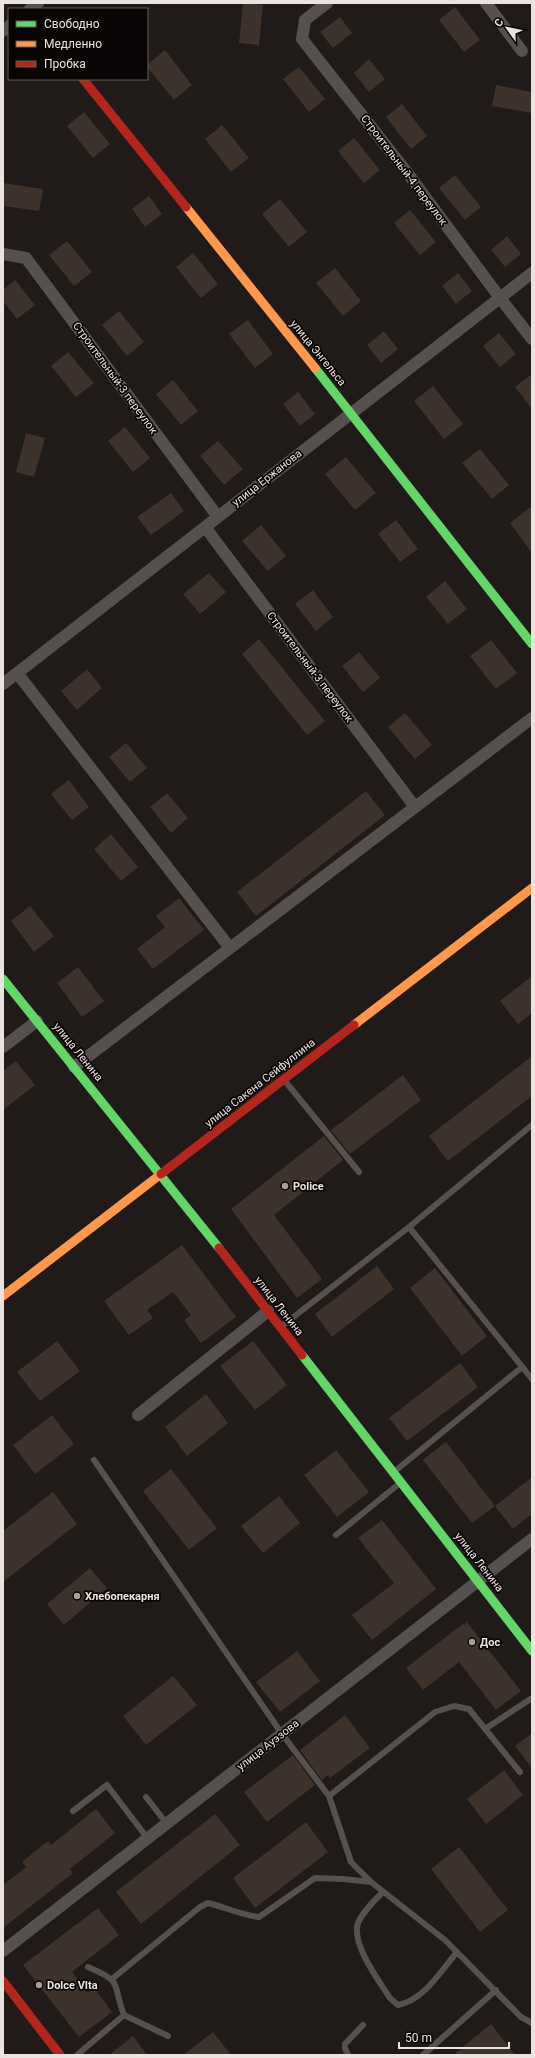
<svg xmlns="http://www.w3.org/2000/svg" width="535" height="2058" viewBox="0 0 535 2058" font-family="Roboto,sans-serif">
	<rect width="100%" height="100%" fill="#201a18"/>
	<path fill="#3d322c" d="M243,3L263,5L259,45L239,43Z
		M455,7L480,40L464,52L439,20Z
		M340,17L352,33L333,48L320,32Z
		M165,50L192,85L174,100L147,67V65Z
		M369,59L385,79L369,92L354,73Z
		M299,67L325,99L309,112L283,79Z
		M496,85L532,92V113L492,106Z
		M402,104L427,136L411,149L386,117Z
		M84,112L110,144L93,158L67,126Z
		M222,125L249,158L231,172L205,139Z
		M354,138L380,170L364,183L338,151Z
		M455,175L481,207L465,220L439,188Z
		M3,183L43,189L39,211L3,206Z
		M149,196L162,214L145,227L132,209Z
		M280,199L307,232L289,247L262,214Z
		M410,210L436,242L420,255L394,223Z
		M507,236L521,254L505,267L491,250Z
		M67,241L92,272L74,286L49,255Z
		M193,253L218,284L201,298L176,267Z
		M335,268L361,301L343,316L316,283Z
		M458,273L472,291L456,304L442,286Z
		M15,280L35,305L17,319L3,301V290Z
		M119,311L144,342L127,356L102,325Z
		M248,320L273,354L255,368L229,334Z
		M384,331L398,349L381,363L367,345Z
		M499,333L516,354L500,367L483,346Z
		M68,352L94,383L76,397L51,366Z
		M532,374V409L515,387Z
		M173,380L198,411L181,425L156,394Z
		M433,386L463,424L444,439L414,401Z
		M298,392L315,414L300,426L283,404Z
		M125,427L150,458L133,472L108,441Z
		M26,433L45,438L34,477L16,472Z
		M218,441L243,469L224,485L200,456Z
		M480,449L509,485L492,499L462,463Z
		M346,457L376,493L355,510L325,474Z
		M171,493L184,511L151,535L137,517Z
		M532,506V553L510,523Z
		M396,520L418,549L400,562L378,534Z
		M261,525L286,556L268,571L242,541Z
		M209,573L226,592L200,614L183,594Z
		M445,581L467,609L448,624L426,597Z
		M313,590L333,617L316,631L295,604Z
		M259,639L325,721L307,735L242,654Z
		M491,640L517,673L496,689L470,656Z
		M359,652L380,678L363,692L342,666Z
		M87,669L102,688L77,710L61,691Z
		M405,713L432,745L415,759L388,727Z
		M126,743L147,768L130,782L109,757Z
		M69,780L89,807L72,820L51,794Z
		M366,791L385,815L256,916L237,892Z
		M167,793L188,818L171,833L150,807Z
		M111,834L138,867L121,881L94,849Z
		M179,898L204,930L153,969L137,949L165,927L156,916Z
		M30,906L54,936L34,952L11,921Z
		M78,967L104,1001L82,1017L57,983Z
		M532,976V1013L518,1024L500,1001Z
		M532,1056V1096L448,1161L429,1136Z
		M16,1061L35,1085L3,1110V1071Z
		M403,1075L421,1100L350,1154L331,1130Z
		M324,1136L343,1160L274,1215L322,1279L297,1298L231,1209Z
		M182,1245L236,1317L201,1343L184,1320L191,1315L173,1292L147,1310L153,1318L129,1335L104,1301Z
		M377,1266L394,1289L332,1337L315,1314Z
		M435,1268L487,1336L462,1356L410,1288Z
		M57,1341L80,1371L40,1401L17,1372Z
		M253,1341L287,1385L255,1410L220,1366Z
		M460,1363L478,1387L407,1441L389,1418Z
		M206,1394L228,1423L187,1456L165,1427Z
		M52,1415L74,1444L35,1474L13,1445Z
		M446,1442L495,1506L472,1523L423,1460Z
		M336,1450L369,1492L337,1517L304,1475Z
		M171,1469L217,1528L189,1550L143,1491Z
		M532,1477V1514L513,1529L495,1506Z
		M53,1492L77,1524L3,1582V1531Z
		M279,1496L300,1523L263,1553L241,1526Z
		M382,1520L436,1589L372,1640L352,1615L394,1583L358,1538Z
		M90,1568L107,1588L64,1625L47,1604Z
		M466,1621L521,1691L496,1710L459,1662L423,1690L406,1668L464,1623L465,1626Z
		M297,1651L320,1681L280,1712L256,1682Z
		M173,1676L197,1705L146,1745L123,1716Z
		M345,1715L370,1748L330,1778L328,1775L322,1780L300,1750Z
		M532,1733V1768L515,1746Z
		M293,1755L315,1785L267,1822L244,1792Z
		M504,1770L523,1795L486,1824L467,1799Z
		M96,1809L115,1833L70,1869L73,1873L3,1928V1885L26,1867L22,1862L48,1841L51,1845Z
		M215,1814L240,1845L141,1924L116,1892Z
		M306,1822L328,1852L255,1908L233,1878Z
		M459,1847L508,1910L480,1932L431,1869Z
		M98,1908L119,1935L72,1972L88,1993L94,1988L112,2012L79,2037L23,1965Z
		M491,2024L515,2055H453Z
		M213,2032L231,2055H183Z
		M133,2036L147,2055H109Z"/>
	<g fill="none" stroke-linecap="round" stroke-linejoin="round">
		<path stroke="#56514f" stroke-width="6" d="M285,1081L359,1172
			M409,1227L532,1379
			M282,1326L409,1227L532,1125
			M94,1460L282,1734L329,1796L351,1862L371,1882L445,1940L521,2017L532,2023
			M395,1471L521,1368
			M336,1535L400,1483
			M485,1729L532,1698
			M329,1796L435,1712L454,1706L469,1709L520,1772
			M146,1797L167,1824
			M73,1811L107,1785L148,1839
			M383,1892C374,1901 363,1911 358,1923C351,1944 379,1981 390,1998L398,2005C423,2001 441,1971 457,1952
			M88,1967C125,1983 111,1982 124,2015L168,2036
			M112,1979L200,1907L208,1903C225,1907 241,1915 259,1917L315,1878L343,1879L371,1882
			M77,2055L124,2015
			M348,2055L345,2048V2044L363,2025
			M423,2055L496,1990"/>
		<path stroke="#56514f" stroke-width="12" d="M327,3L305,20L302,39L409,175L500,298L532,339
			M486,3L522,51
			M30,9L38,3
			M3,31L9,26
			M3,254L26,258L218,517
			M205,527L415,807
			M17,673L230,948
			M3,684L532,273
			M3,1047L37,1021
			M74,1067L532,718
			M138,1415L268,1311
			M3,1951L532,1539"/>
		<path stroke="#63d668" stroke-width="9" d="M315,368L532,644
			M3,979L219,1248
			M302,1355L532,1651"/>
		<path stroke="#ff974d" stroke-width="9" d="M186,207L315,368
			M354,1025L532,888
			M3,1296L161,1174"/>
		<path stroke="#b3261e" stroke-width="9" d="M83,79L186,207
			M161,1174L354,1025
			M219,1248L302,1355
			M3,1981L60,2055"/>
	</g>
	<g fill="#a49d9a" stroke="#090504" stroke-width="1.5">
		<circle cx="285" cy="1186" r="4"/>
		<circle cx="77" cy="1596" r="4"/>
		<circle cx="472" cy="1642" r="4"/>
		<circle cx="39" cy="1985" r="4"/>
	</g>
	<g text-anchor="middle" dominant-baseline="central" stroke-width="3.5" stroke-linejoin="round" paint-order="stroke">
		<g font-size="11" fill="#ebe3e0" stroke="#090504">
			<text transform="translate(404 170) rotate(53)">Строительный-4 переулок</text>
			<text transform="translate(318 353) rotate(51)">улица Энгельса</text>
			<text transform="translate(115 378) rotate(54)">Строительный-3 переулок</text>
			<text transform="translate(267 478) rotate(-38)">улица Ержанова</text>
			<text transform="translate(310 667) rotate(53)">Строительный-3 переулок</text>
			<text transform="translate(78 1052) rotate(51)">улица Ленина</text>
			<text transform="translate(260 1083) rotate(-38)">улица Сакена Сейфуллина</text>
			<text transform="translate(279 1306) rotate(52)">улица Ленина</text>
			<text transform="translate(479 1562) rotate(52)">улица Ленина</text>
			<text transform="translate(268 1745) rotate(-38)">улица Ауэзова</text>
		</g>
		<g font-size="11" font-weight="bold" fill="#ebe3e0" stroke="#090504" text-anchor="start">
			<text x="293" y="1186">Police</text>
			<text x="85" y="1596">Хлебопекарня</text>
			<text x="480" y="1642">Дос</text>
			<text x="47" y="1985">Dolce VIta</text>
		</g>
	</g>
	<rect width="535" height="2058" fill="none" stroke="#ebe3e0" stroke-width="8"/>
	<rect x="8" y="8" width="140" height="72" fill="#090504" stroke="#635e5c"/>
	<rect x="16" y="21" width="20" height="6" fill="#63d668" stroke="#635e5c"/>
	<text x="44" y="28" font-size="12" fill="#ebe3e0">Свободно</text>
	<rect x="16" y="41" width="20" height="6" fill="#ff974d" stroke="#635e5c"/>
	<text x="44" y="48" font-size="12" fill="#ebe3e0">Медленно</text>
	<rect x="16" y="61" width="20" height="6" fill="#b3261e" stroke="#635e5c"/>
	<text x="44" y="68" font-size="12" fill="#ebe3e0">Пробка</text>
	<g transform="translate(507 28) rotate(303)" stroke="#090504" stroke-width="3" paint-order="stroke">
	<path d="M0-3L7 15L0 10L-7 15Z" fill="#ebe3e0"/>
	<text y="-6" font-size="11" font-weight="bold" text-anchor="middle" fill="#ebe3e0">С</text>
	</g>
	<path d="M399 2042v6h110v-6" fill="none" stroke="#ebe3e0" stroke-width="2"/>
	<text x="405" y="2042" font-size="12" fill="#ebe3e0" stroke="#090504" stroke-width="3" paint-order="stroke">50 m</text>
</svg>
